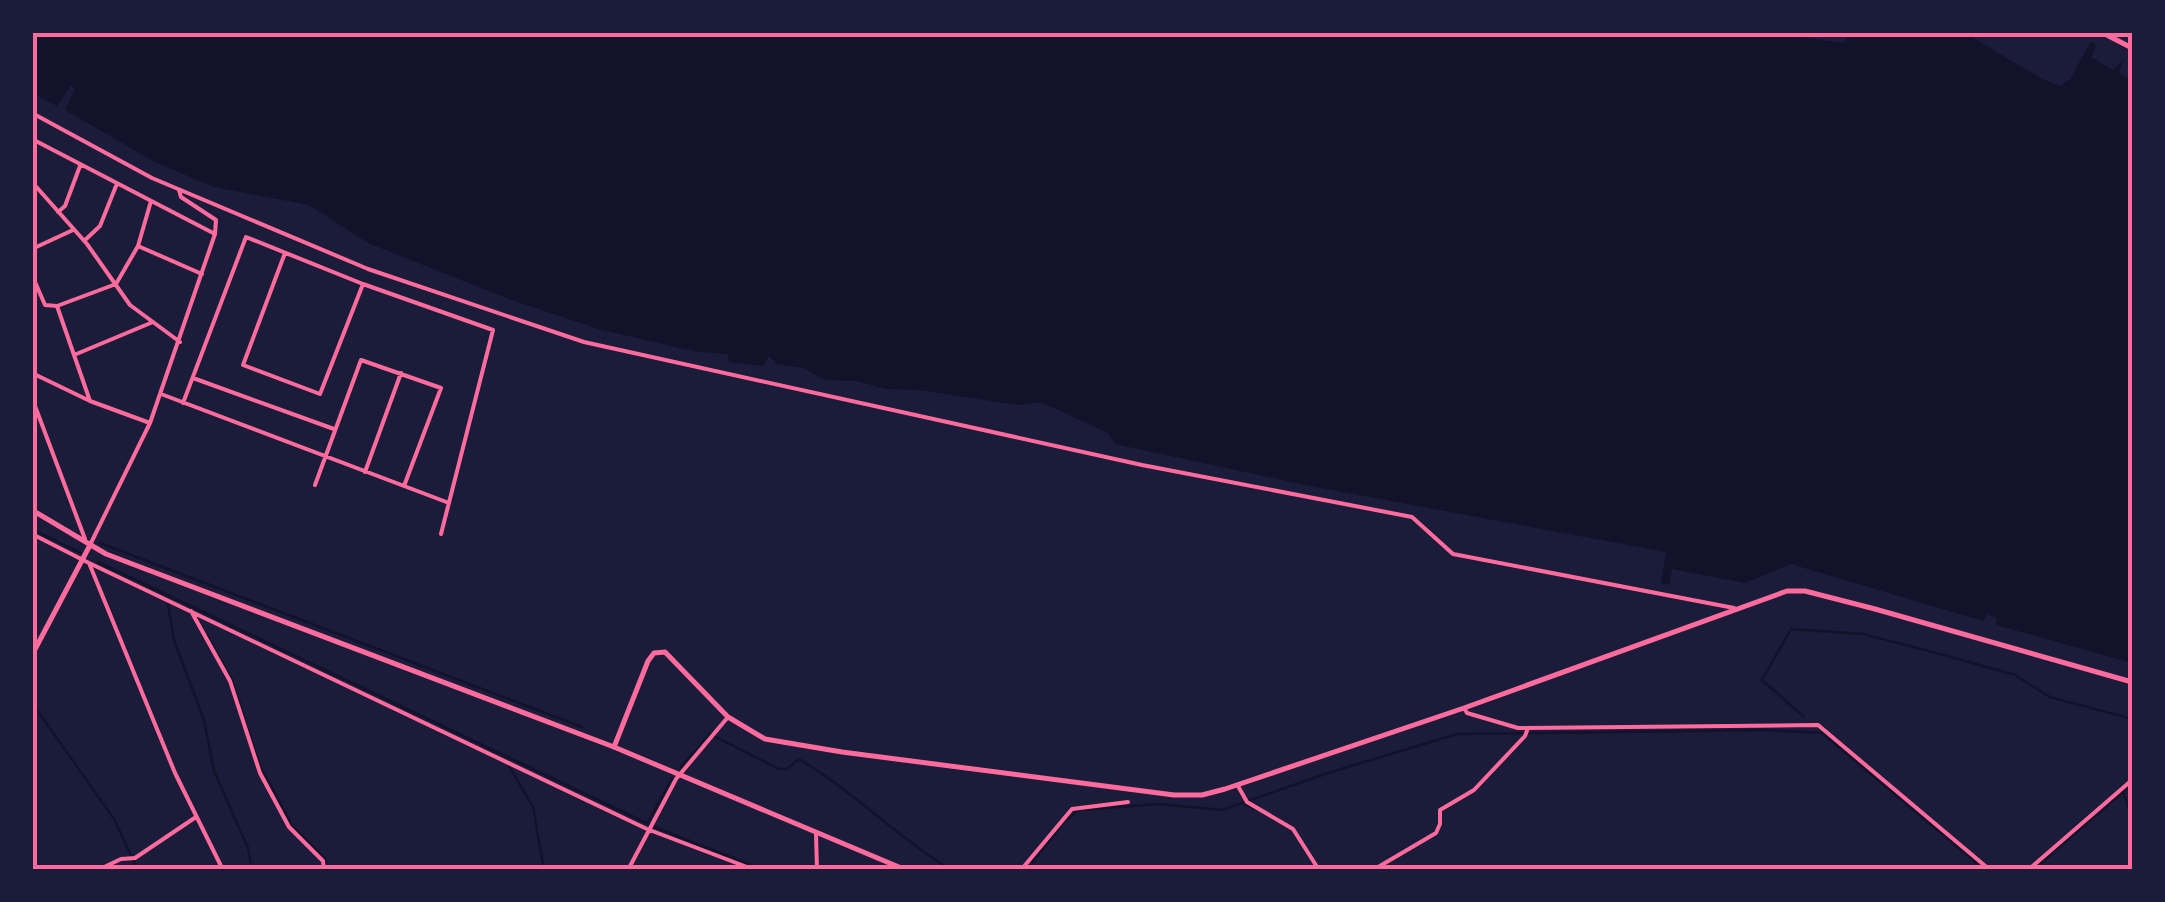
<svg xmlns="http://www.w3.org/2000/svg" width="2165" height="902" viewBox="0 0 2165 902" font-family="'Varela Round',sans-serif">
	<rect width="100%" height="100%" fill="#1b1b3a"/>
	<path fill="#12122b" d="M1769,32L1842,43L1852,33H1965L2042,79L2060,86L2070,79L2091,42L2096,45L2091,60L2093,58L2113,70L2124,59L2119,73L2132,80V663L1996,625V618L1988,614L1983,621L1791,564L1745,583L1672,569L1669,585L1661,583L1666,552L1310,486L1115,444L1108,433L1041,402L1017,405L920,390L886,389L857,381L825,380L803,368L776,364L769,356L763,366L729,362L728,354L693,351L598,329L514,301L368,243L309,205L214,187L155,162L65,110L75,89L71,85L57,106L32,93L33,32Z"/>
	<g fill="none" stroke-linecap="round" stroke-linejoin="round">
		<path stroke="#12122b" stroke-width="2.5" d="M32,529L81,553
			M100,543L582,727
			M98,562L657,828L763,870
			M168,604L174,640L204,720L214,771L248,848L252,870
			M207,635L232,680L260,766L293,827L325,859L327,870
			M32,703L114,819L138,870
			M1804,717L1762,680L1791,629L1863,634L1933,652L2015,675L2050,697L2132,719
			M509,766L533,807L544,870
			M680,768L710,734L779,769H787L799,759C853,791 897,837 951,870
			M2124,794L2132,820
			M1243,803L1258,810
			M648,822L672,779
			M1026,870L1065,821L1078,810L1158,804L1222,810L1328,773L1457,734L1765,730L1822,733L1985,870
			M2033,870L2132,784"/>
		<path stroke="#ff6b9d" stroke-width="4" d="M32,113L152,178L368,269L584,342L1142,465L1412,517L1453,554L1734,608
			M32,139L215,234L150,423L89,547
			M32,182L87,244L130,305L180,342
			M179,190L181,197L216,220L215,234
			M58,212L65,206L80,166
			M84,241L100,226L116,186
			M138,246L202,274
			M32,249L73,230
			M285,253L243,365L320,394L363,284
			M32,275L45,305L57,306
			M74,355L153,322
			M32,373L90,401L150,423
			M193,378L334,429
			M161,394L449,503
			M32,398L85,539
			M90,401L57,306L116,284L138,246L151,201
			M183,403L246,237L363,284L493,330L441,534
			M365,472L401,373
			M315,485L361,360L441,388L404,486
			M32,534L89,563L175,773L223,870
			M89,563L647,829L755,870
			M191,611L230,681L260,773L289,827L323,861L324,870
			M1464,708L1467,713L1518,728L1818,725L1990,870
			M1238,786L1247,802L1293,829L1319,870
			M816,834L817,870
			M98,870L121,859L135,858L196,817
			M628,870L676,779L728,717
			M1021,870L1072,809L1128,802
			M1373,870L1436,833L1440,824V810L1474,790L1525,736L1528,728
			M2028,870L2132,780"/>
		<path stroke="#ff6b9d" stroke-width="5" d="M2101,32L2132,48
			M614,747L906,870"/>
		<path stroke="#ff6b9d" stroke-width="5" d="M32,510L106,554L614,747L648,661L654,653L665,652L728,717L765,739L842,752L1174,795H1202L1225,789L1464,708L1787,591H1805L1875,609L2132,682
			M32,655L89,547"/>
	</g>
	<rect width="2165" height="902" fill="none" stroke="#1b1b3a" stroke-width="70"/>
	<rect x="35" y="35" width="2095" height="832" fill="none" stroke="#ff6b9d" stroke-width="4"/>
</svg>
